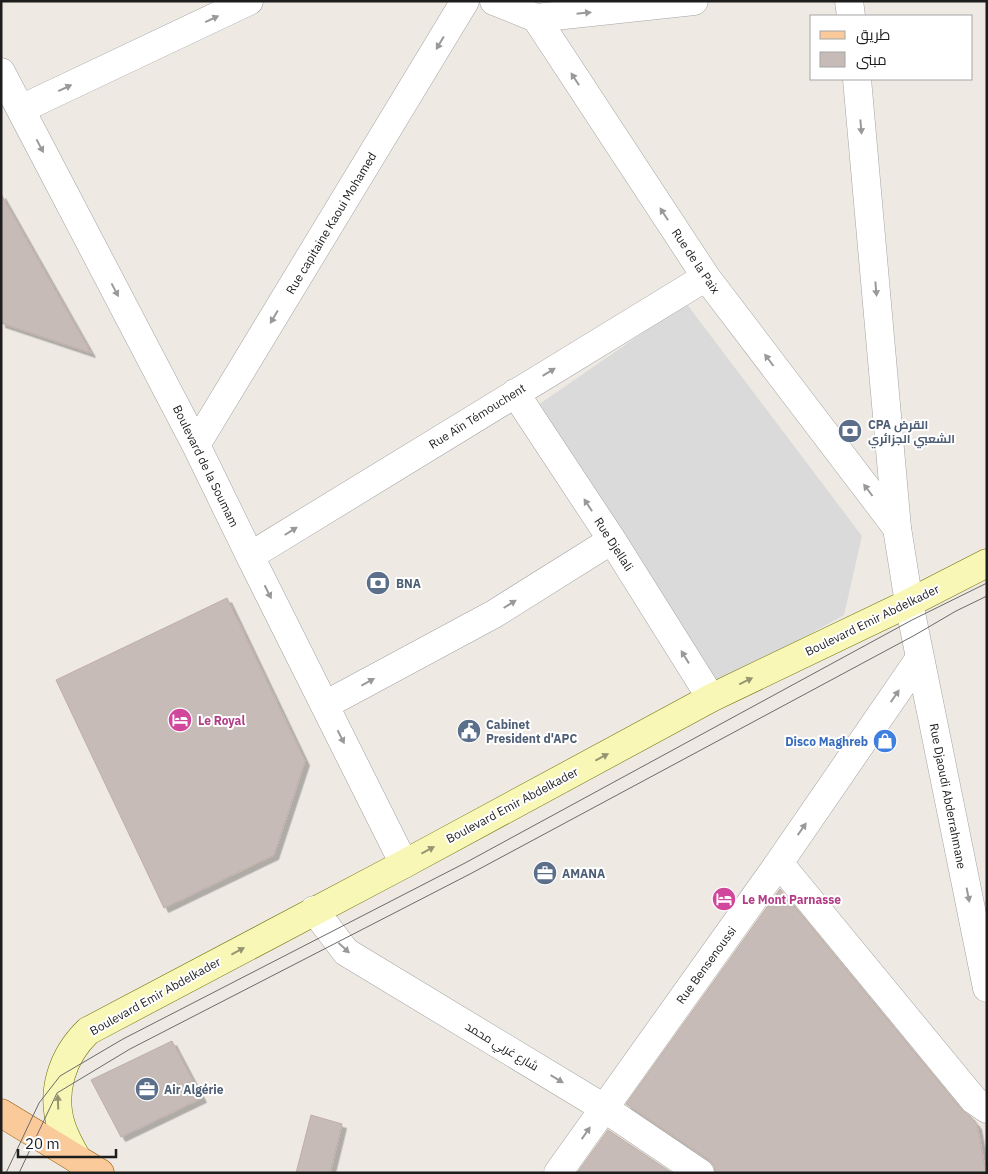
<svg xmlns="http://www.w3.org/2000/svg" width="988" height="1174" viewBox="0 0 988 1174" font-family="'IBM Plex Sans',Cairo,sans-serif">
	<defs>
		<filter id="shadow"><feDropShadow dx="4.5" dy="4.5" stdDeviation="0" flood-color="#0004"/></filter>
	</defs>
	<rect width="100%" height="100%" fill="#eee9e3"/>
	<path fill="#dbdada" d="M686,303L862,536L844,615L717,686L538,405Z"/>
	<path fill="#c6bbb6" stroke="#c0afa5" filter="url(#shadow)" d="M1,194L91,353L1,323Z
		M227,598L305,761L274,855L164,908L56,680Z
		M780,889L962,1110L970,1116L977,1125L986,1173H715L714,1166L709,1160L626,1104Z
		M172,1041L202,1098L121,1137L91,1080Z
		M311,1115L342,1124L330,1173H296Z
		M608,1130L672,1173H577Z"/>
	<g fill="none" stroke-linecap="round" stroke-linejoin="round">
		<g stroke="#a4a4a4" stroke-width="29">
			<path id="minor" d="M494,1L536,18L706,277L897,528
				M536,18L694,1
				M1,72L196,445L250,556L404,864
				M21,109L249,1
				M515,393L612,540L711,698
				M196,445L465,1
				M250,556L706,277
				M909,603L987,988
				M325,705L494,614L612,540
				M779,863L974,1100L987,1109
				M314,910L346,952L604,1108L700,1173
				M558,1173L779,863L920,658"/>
		</g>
		<g stroke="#a4a4a4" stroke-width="29">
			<path id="tertiary" d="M849,1L851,16
				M857,79L897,528L909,603"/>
		</g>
		<g stroke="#6e7205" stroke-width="29">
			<path id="secondary" d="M78,1160C72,1150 66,1139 62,1128C50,1093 62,1056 88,1031L404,864L711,698L909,603L987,563"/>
		</g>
		<g stroke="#955901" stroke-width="29">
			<path id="primary" d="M1,1113L100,1173"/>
		</g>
		<use href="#minor" stroke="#fff" stroke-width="28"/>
		<use href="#tertiary" stroke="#fff" stroke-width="28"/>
		<use href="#secondary" stroke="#f9f7b6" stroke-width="28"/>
		<use href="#primary" stroke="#fbca9b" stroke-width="28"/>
		<path stroke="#6b6b6b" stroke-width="1" d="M6,1173L39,1103L60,1076L123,1039L465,863L912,620L987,583
			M19,1173L57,1093L130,1049L470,874L915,635L956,611L987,596"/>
	</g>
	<defs><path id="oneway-solid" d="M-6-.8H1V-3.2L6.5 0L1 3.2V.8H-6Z" transform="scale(1.25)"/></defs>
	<g fill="#999">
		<use href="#oneway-solid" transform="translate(584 13) rotate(-6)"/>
		<use href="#oneway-solid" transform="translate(212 19) rotate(-25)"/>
		<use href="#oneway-solid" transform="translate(440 43) rotate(121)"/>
		<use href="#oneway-solid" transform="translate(575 79) rotate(-123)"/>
		<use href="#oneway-solid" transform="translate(65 88) rotate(-25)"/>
		<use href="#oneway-solid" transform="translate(861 127) rotate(85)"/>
		<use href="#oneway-solid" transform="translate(40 146) rotate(62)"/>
		<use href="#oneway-solid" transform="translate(664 214) rotate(-123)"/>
		<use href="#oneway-solid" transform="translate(876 289) rotate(85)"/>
		<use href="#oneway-solid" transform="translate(115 290) rotate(62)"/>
		<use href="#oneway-solid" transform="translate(274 317) rotate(121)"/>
		<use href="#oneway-solid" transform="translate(769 360) rotate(-127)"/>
		<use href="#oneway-solid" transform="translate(549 372) rotate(-31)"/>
		<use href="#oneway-solid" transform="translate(868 490) rotate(-127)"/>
		<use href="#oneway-solid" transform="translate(588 505) rotate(-123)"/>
		<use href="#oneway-solid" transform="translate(291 531) rotate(-32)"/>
		<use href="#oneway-solid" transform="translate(268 592) rotate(63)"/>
		<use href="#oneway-solid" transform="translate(510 604) rotate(-32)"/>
		<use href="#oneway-solid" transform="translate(685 657) rotate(-122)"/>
		<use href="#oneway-solid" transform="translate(368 682) rotate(-29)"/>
		<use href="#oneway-solid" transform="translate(895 696) rotate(-55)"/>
		<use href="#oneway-solid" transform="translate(341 737) rotate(63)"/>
		<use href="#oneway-solid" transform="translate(802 829) rotate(-55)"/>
		<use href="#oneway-solid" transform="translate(968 895) rotate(79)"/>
		<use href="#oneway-solid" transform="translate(344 948) rotate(43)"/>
		<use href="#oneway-solid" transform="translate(557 1079) rotate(31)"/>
		<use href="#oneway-solid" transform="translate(586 1133) rotate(-55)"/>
	</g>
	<g fill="#969571">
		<use href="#oneway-solid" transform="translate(746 681) rotate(-26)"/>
		<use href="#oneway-solid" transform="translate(602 757) rotate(-28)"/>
		<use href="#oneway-solid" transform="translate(428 850) rotate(-28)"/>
		<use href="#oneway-solid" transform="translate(238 951) rotate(-28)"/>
		<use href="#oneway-solid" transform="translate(58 1102) rotate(-92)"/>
	</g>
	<defs>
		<g id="bank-disc" transform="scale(1.25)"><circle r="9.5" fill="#5c6f8a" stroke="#fff"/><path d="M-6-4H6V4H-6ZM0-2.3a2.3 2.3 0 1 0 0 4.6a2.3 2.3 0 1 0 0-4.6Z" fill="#fff"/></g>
		<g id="hotel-disc" transform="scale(1.25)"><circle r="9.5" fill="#d1479c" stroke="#fff"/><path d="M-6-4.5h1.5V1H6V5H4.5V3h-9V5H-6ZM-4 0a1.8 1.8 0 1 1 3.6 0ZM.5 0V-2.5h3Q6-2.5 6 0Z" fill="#fff"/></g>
		<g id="civic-disc" transform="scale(1.25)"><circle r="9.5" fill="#5c6f8a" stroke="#fff"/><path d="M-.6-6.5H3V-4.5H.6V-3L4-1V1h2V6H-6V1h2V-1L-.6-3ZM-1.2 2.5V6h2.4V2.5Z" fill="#fff"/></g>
		<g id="shop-disc" transform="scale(1.25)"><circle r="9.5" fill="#3f7fe0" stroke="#fff"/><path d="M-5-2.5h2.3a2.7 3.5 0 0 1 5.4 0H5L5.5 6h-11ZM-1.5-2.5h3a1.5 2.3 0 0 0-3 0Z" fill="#fff"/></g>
		<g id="office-disc" transform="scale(1.25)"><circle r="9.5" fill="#5c6f8a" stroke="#fff"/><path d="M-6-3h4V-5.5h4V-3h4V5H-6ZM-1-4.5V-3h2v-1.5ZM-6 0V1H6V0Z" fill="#fff"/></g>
	</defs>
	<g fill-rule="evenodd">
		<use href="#bank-disc" x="850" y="431"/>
		<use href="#bank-disc" x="378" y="583"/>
		<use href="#hotel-disc" x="180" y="720"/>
		<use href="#civic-disc" x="469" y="731"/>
		<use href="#shop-disc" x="885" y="741"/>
		<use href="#office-disc" x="545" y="873"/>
		<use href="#hotel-disc" x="724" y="899"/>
		<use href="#office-disc" x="147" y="1089"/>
	</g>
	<g text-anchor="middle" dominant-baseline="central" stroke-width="4" stroke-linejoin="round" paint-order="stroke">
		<g font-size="12" fill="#1d1d1d" stroke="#fff">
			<text transform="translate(331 223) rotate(-59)">Rue capitaine Kaoui Mohamed</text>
			<text transform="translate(696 261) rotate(56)">Rue de la Paix</text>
			<text transform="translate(477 416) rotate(-32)">Rue Aïn Témouchent</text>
			<text transform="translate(206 466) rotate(64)">Boulevard de la Soumam</text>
			<text transform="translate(614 544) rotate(57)">Rue Djellali</text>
			<text transform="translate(872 620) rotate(-26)">Boulevard Emir Abdelkader</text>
			<text transform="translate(948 796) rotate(79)">Rue Djaoudi Abderrahmane</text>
			<text transform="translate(512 805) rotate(-28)">Boulevard Emir Abdelkader</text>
			<text transform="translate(706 965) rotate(-54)">Rue Bensenoussi</text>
			<text transform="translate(155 996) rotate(-29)">Boulevard Emir Abdelkader</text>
			<text transform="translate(502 1046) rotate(31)">شارع غربي محمد</text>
		</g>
		<g font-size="12" font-weight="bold" fill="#4e5e75" stroke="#fff" text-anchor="start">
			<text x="868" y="424">CPA القرض<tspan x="868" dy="14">الشعبي الجزائري</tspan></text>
			<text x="396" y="583">BNA</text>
			<text x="486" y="724">Cabinet<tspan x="486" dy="14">President d'APC</tspan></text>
			<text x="562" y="873">AMANA</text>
			<text x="164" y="1089">Air Algérie</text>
		</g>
		<g font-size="12" font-weight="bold" fill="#b23c85" stroke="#fff" text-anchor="start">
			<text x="198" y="720">Le Royal</text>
			<text x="742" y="899">Le Mont Parnasse</text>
		</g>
		<g font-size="12" font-weight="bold" fill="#366cbe" stroke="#fff" text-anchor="end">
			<text x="868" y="741">Disco Maghreb</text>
		</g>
	</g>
	<rect width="988" height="1174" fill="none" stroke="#1d1d1d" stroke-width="5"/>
	<rect x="810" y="15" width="162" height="65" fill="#ffffff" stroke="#a5a5a5"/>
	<rect x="820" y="31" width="25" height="8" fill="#fbca9b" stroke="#a5a5a5"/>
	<text x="856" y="40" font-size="15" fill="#1d1d1d">طريق</text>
	<rect x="820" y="52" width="25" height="15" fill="#c6bbb6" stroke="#a5a5a5"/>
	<text x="856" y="65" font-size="15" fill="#1d1d1d">مبنى</text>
	<path d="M18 1149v8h98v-8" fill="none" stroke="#1d1d1d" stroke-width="2.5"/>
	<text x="25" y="1149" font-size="15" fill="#1d1d1d" stroke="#ffffff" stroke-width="4" paint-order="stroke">20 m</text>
</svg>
